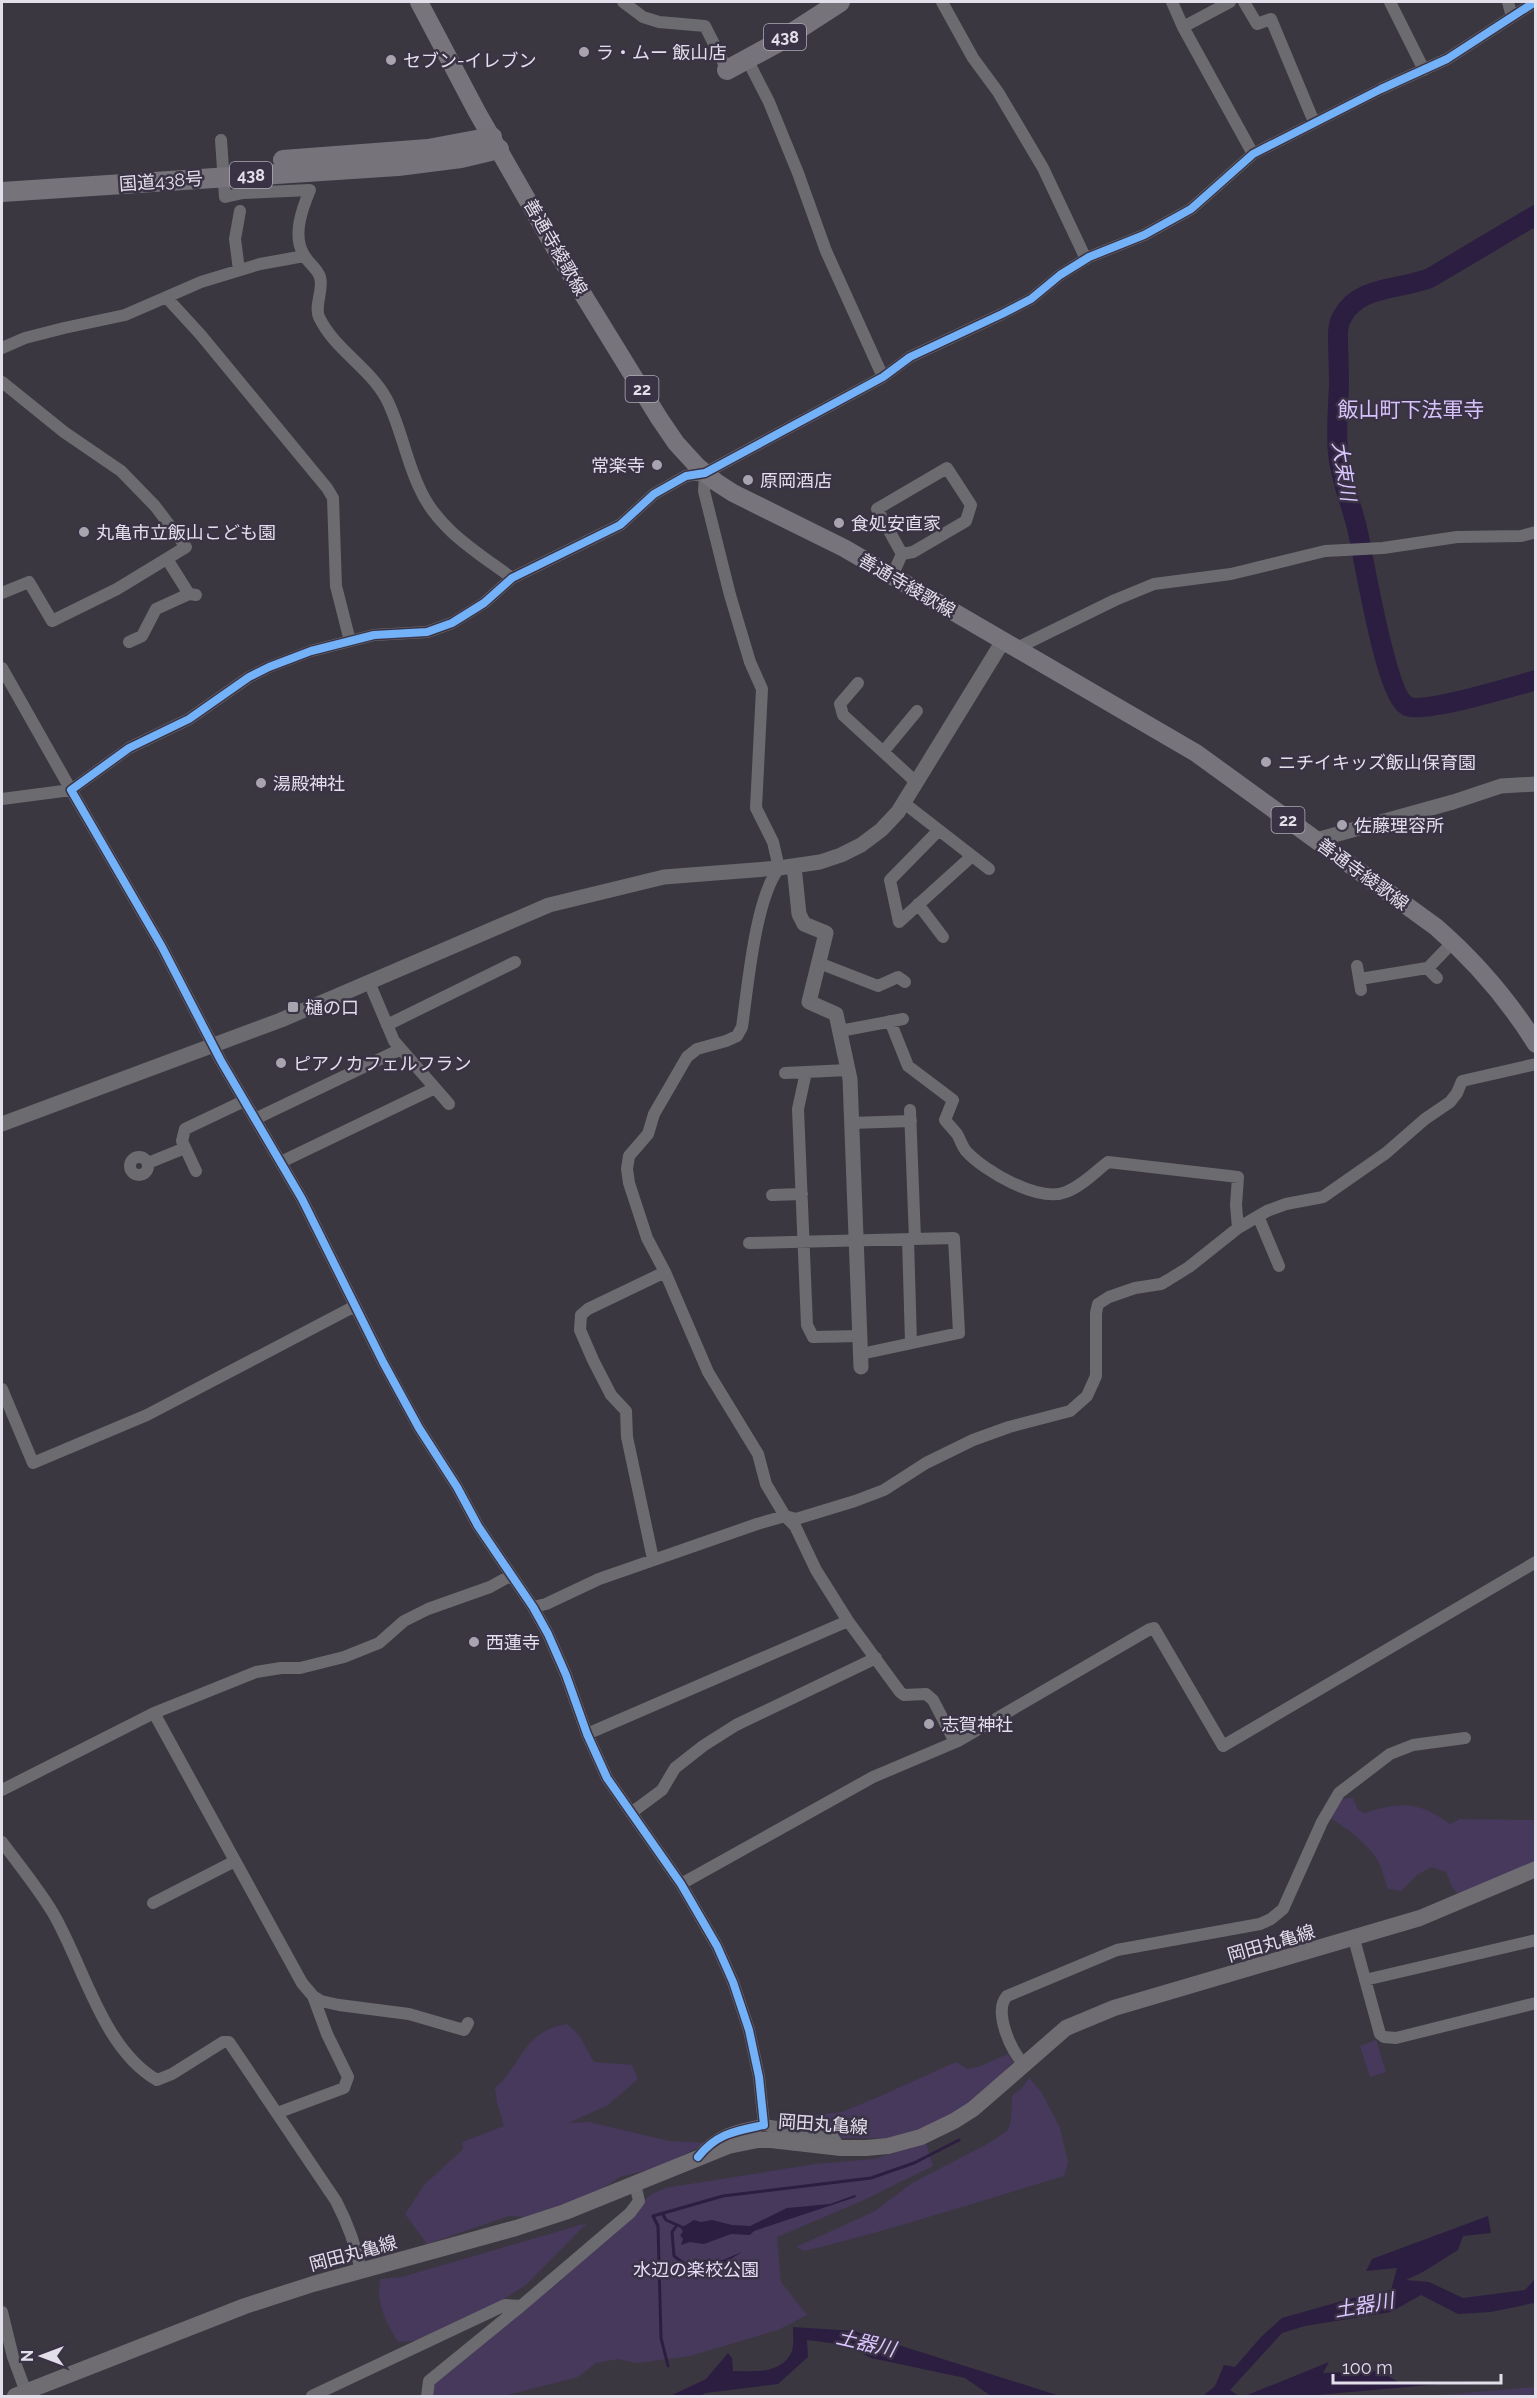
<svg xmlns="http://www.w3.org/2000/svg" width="1537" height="2398" viewBox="0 0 1537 2398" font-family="Raleway,'Noto Sans JP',sans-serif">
	<rect width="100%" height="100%" fill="#3b3741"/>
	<path fill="#46395b" d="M1353,1798L1358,1810L1364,1813C1399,1802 1418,1800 1450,1824L1460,1819L1535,1820V1864L1478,1887L1457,1893L1452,1887L1446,1872L1431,1867L1417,1875L1401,1891L1388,1889C1384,1879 1382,1866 1376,1858C1367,1843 1342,1824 1326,1816L1337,1799Z
		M567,2024L579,2035L594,2062L632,2065L638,2079L608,2105L568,2123L589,2122L669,2141L707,2143L659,2167L620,2177L589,2197L527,2217L509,2216L427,2244L405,2214L424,2185L463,2149L462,2142L504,2126L497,2103L495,2088C524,2062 522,2032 567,2024Z
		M1376,2040L1386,2072L1370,2077L1360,2046Z
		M1008,2054L1013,2062L978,2099L935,2128L897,2138H825L794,2126L805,2123L815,2115L842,2112L878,2097L956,2062L967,2069L978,2067Z
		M1029,2078L1042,2093L1060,2128L1068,2162L1064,2176C977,2202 891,2230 804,2251L796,2247L875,2211L912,2183L989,2143L1008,2130L1011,2120L1012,2096L1022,2088Z
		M926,2143L933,2166L862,2201L777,2237L781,2282L807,2315L778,2330L690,2356L637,2363L618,2359L596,2363L578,2377L503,2396H429L430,2383L652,2194L665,2188L815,2164L874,2159Z
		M587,2223L526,2285L488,2309L429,2340L398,2342C385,2320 376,2304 380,2279L402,2277Z
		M1535,2387V2396H1428Z"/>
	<path fill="#2c1e41" d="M855,2195L856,2197L754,2231L750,2235L731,2234L704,2244L690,2242L681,2245L683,2239L680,2235L683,2232L681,2228L694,2220L701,2222L712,2220L732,2225L750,2226L787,2208L830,2204Z
		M1488,2216L1491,2233L1463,2236L1458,2250L1423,2272L1406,2280L1429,2282L1463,2298L1525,2290L1535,2279L1534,2303L1491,2312L1458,2314L1421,2295L1391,2312L1305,2326L1282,2333L1230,2390L1239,2396H1203L1215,2386L1224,2365L1235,2367L1261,2337L1282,2318L1349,2299L1391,2290L1397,2268L1366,2271L1372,2259Z
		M742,2252L710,2272L697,2275L688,2269L691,2263L700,2260H723Z
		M793,2327L854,2331L1060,2396H991L965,2378L871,2358L846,2345L807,2340L808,2357L778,2384L706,2393L700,2396H670L706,2379L728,2353L732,2358L733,2371C753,2371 782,2375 792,2351C794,2344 793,2334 793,2327Z
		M1329,2362L1323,2373L1380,2371L1398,2382L1474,2381L1306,2396H1245Z"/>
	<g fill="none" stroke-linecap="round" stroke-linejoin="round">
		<path stroke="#2c1e41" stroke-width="3" d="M662,2213L666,2220L684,2228
			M677,2225L672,2232L674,2256L690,2268
			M668,2366L661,2338L658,2226L653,2216L723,2196L871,2178L914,2163L959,2140"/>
		<path stroke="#2c1e41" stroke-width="20" d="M1536,215L1430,278C1400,290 1359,285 1342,317C1339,322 1338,329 1338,335C1338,351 1339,368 1339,385C1338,407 1336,431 1338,453C1340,478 1351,503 1357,528C1364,557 1385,694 1407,706C1423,714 1515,686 1536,680"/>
		<path stroke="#6c6b6f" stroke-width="12" d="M623,2L643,17L659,22L705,26L727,70
			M942,2L973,58L998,92L1043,168L1086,259
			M1172,2L1183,27L1253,154
			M1244,2L1257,24L1271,19L1314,122
			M1390,2L1424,70
			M1508,2L1512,17
			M1183,27L1230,2
			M747,59L769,102L798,173L826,251L883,377
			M221,140L225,197L243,193L310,190C302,209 292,236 304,255C309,264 317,268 320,277C324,289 314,306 319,317C334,349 369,367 386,398C400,424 406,460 419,487C437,529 477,552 512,578
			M239,270L235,239L240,211
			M166,297L200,334L327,488L333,498L336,586L350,641
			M2,348L25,338L64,328L125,315L201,282L260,264L304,256
			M2,382L64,432L121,471L155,506L186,547L117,589L52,621L29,582L2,593
			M705,473L704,491L730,595L750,662L762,689L756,808L773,842L779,868C755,899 748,986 742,1027L737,1036L726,1041L697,1049L687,1057L654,1114L648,1134L629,1156L627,1169L629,1183L647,1238L665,1272L708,1372L758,1454L766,1484L785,1516L795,1526L816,1570L848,1621L900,1692L904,1695L926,1694L933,1700L955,1742
			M167,559L189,594
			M892,576L902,554L913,552L966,521L971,505L947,468L877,509L902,554
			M129,642L142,636L156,609L189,594L196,595
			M1017,648L1115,600L1154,584L1231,574L1325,551L1383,548L1457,537L1521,536L1536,532
			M2,668L71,790L2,799
			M858,683L840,704L843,715L917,783
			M883,752L917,711
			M904,803L989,869
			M939,830L890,880L899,922L972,856
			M918,904L943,937
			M819,963L878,986L898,977L905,982
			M1357,966L1361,990
			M1427,969L1453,942
			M1360,979L1427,968L1437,978
			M369,982L394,1041L449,1104
			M890,1021L908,1066L953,1100L945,1120C949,1125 953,1129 957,1134C960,1139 962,1146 966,1151C984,1171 1039,1203 1066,1192C1082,1186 1095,1172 1108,1162L1238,1177L1236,1205L1238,1228
			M387,1025L515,962
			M840,1031L903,1019
			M806,1072L798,1109L807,1325L813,1337L860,1336
			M785,1073L848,1070
			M910,1110L915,1239
			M255,1119L401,1049
			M851,1123L911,1121
			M130 1166a9 9 0 1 1 18 0a9 9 0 1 1-18 0Z
			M281,1162L435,1088
			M148,1163L185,1148
			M196,1171L182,1141L185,1129L244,1101
			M772,1195L802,1194
			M1258,1216L1279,1266
			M908,1239L911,1343
			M749,1243L954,1238L959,1333L861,1354
			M2,1389L33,1463L147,1415L355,1306
			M653,1559L627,1437L626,1411L611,1395L593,1360L580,1330L581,1315L588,1309L665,1272
			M533,1607L546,1604L599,1579L757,1524L785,1516L796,1519L855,1501L884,1490L926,1463L973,1440L1009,1427L1070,1411L1087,1396L1096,1376V1313L1098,1304L1109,1297L1135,1288L1161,1284L1168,1280L1189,1267L1238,1228L1267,1211L1286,1204L1323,1197L1386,1153L1425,1119L1450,1102L1457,1093L1462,1081L1536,1064
			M154,1713L302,1983L313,1996L321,2001L339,2005L409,2014L464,2030L468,2023
			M587,1734L848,1621
			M2,1790L154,1713L256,1672L281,1668H300L344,1657L379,1643L404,1621L428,1609L490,1587L510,1576
			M631,1813L662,1790L675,1768L703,1746L736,1725L876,1658
			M2,1842C19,1865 38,1888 53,1913C84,1966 102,2048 157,2080L172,2074L223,2042H229L336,2201C348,2224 356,2246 361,2271
			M681,1884L873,1777L958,1741L1150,1629L1154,1628L1223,1746L1536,1562
			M153,1903L235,1861
			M1354,1939L1380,2034L1384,2037L1396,2038L1536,2003
			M1365,1980L1536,1940
			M1025,2065C1011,2053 993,2011 1007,1996L1117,1950L1260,1924L1271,1919L1283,1909L1322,1822L1339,1793L1390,1754L1413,1745L1465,1738
			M277,2113L344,2088L348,2077L327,2034L313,1996
			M764,2125L832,2136L836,2142L835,2148
			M699,2156C717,2134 737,2130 764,2125L759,2077L749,2030L733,1982L717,1946L681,1884L607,1778L587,1734L566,1675L548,1634L533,1607L478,1526L457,1487L419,1428L383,1362L302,1199L221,1061L162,947L71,790L129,748L189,719L249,677L269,667L311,651L374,635L427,632L452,623L484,603L512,578L620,525L654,494L686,476L705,473L883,377L910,357L1002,314L1031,299L1060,275L1089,257L1144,235L1191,209L1253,154L1381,89L1447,59L1535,2
			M2,2312L13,2357L26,2392
			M312,2396L505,2305L521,2306L630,2213L639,2201L635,2184
			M427,2396L429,2381L521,2306"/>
		<path stroke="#6c6b6f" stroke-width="15" d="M1316,840L1453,802L1501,786L1536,784
			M794,866L799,914L804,924L826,933L809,1002L836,1014L850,1079L861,1367
			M2,1124L281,1020L549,905L664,877L779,868L820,862L841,855L861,845L881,830L898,812L1003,641"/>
		<path stroke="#6f6d72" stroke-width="16" d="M15,2396L245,2306L313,2284L516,2228L565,2212L728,2146L758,2140H771L841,2148H866L888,2146L921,2137L954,2121L973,2109L1066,2028L1114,2008L1420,1918L1536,1869"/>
		<path stroke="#77747b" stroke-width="18" d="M419,2L477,112L560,257L659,418L676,443L698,467L716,482L733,493L844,548L1196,753L1436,927C1475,961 1508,999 1536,1044"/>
		<path stroke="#76737a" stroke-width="20" d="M727,70L775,44L840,2
			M283,160L428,149L492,137
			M2,192L398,166L461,158L499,149"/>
		<g stroke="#3a3345" stroke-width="11">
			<path id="cycleway" d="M698,2157C717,2133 736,2131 764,2125L759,2077L749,2030L733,1982L717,1946L681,1884L607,1778L587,1734L566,1675L548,1634L533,1607L478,1526L457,1487L419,1428L383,1362L302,1199L221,1061L162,947L71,790L129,748L189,719L249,677L269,667L311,651L374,635L427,632L452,623L484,603L512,578L620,525L654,494L686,476L705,473L883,377L910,357L1002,314L1031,299L1060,275L1089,257L1144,235L1191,209L1253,154L1381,89L1447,59L1535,2"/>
		</g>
		<use href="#cycleway" stroke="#73b2f8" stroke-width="8"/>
	</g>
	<g fill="#a8a4af" stroke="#3a3345" stroke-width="2">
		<circle cx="584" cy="52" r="6"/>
		<circle cx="391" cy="60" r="6"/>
		<circle cx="657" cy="465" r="6"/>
		<circle cx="748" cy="480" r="6"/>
		<circle cx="839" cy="523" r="6"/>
		<circle cx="84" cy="532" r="6"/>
		<circle cx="1266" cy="762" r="6"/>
		<circle cx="261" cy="783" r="6"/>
		<circle cx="1342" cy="825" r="6"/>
		<rect x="287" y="1001" width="12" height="12" rx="3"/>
		<circle cx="281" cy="1063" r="6"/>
		<circle cx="474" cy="1642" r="6"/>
		<circle cx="929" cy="1724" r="6"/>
	</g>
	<g text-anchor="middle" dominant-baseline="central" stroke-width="5" stroke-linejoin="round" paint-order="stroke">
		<g fill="#3a3345" stroke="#b0abb8" stroke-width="1.5">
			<rect x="764" y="24" width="42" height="26" rx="4.5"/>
			<rect x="230" y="162" width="42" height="26" rx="4.5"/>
			<rect x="625.5" y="376" width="33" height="26" rx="4.5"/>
			<rect x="1271.5" y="807" width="33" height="26" rx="4.5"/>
		</g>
		<g font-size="16" font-weight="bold" fill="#e2deea">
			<text x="785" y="37">438</text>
			<text x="251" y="175">438</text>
			<text x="642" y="389">22</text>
			<text x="1288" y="820">22</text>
		</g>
		<g font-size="18" fill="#e2deea" stroke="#3a3345" text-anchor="start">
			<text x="596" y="52">ラ・ムー 飯山店</text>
			<text x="403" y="60">セブン-イレブン</text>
			<text x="645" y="465" text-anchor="end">常楽寺</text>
			<text x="760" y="480">原岡酒店</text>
			<text x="851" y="523">食処安直家</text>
			<text x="96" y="532">丸亀市立飯山こども園</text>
			<text x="1278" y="762">ニチイキッズ飯山保育園</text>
			<text x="273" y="783">湯殿神社</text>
			<text x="1354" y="825">佐藤理容所</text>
			<text x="305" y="1007">樋の口</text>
			<text x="293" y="1063">ピアノカフェルフラン</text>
			<text x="486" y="1642">西蓮寺</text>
			<text x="941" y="1724">志賀神社</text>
		</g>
		<g font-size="18" fill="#e2deea" stroke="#3a3345">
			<text transform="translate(161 181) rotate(-4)">国道438号</text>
			<text transform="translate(556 247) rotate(60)">善通寺綾歌線</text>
			<text transform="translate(907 585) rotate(30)">善通寺綾歌線</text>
			<text transform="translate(1363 874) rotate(36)">善通寺綾歌線</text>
			<text transform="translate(1271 1943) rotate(-16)">岡田丸亀線</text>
			<text transform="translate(823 2124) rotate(4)">岡田丸亀線</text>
			<text transform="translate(353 2253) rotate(-15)">岡田丸亀線</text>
		</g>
		<g font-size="18" fill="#e6dcf9" stroke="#3a3345">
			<text x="696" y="2269">水辺の楽校公園</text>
		</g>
		<g font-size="20" font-style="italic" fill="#dbc6ff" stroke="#3a3345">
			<text transform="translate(1344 471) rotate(81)">大束川</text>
			<text transform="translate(1364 2305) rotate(-10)">土器川</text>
			<text transform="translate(866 2343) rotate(13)">土器川</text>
		</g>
		<g font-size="21" fill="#d6c2fa" stroke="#3a3345">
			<text x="1411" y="409">飯山町下法軍寺</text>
		</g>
	</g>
	<rect width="1537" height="2398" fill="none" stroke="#e2deea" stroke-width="6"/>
	<g transform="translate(42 2356) rotate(270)" stroke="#3a3345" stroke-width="4.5" paint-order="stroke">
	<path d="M0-4.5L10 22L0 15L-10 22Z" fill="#e2deea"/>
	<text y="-9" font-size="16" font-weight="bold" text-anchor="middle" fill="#e2deea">N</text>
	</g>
	<path d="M1333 2374v9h168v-9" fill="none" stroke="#e2deea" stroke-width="3"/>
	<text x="1342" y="2374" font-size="18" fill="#e2deea" stroke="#3a3345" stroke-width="4.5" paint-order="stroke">100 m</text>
</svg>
